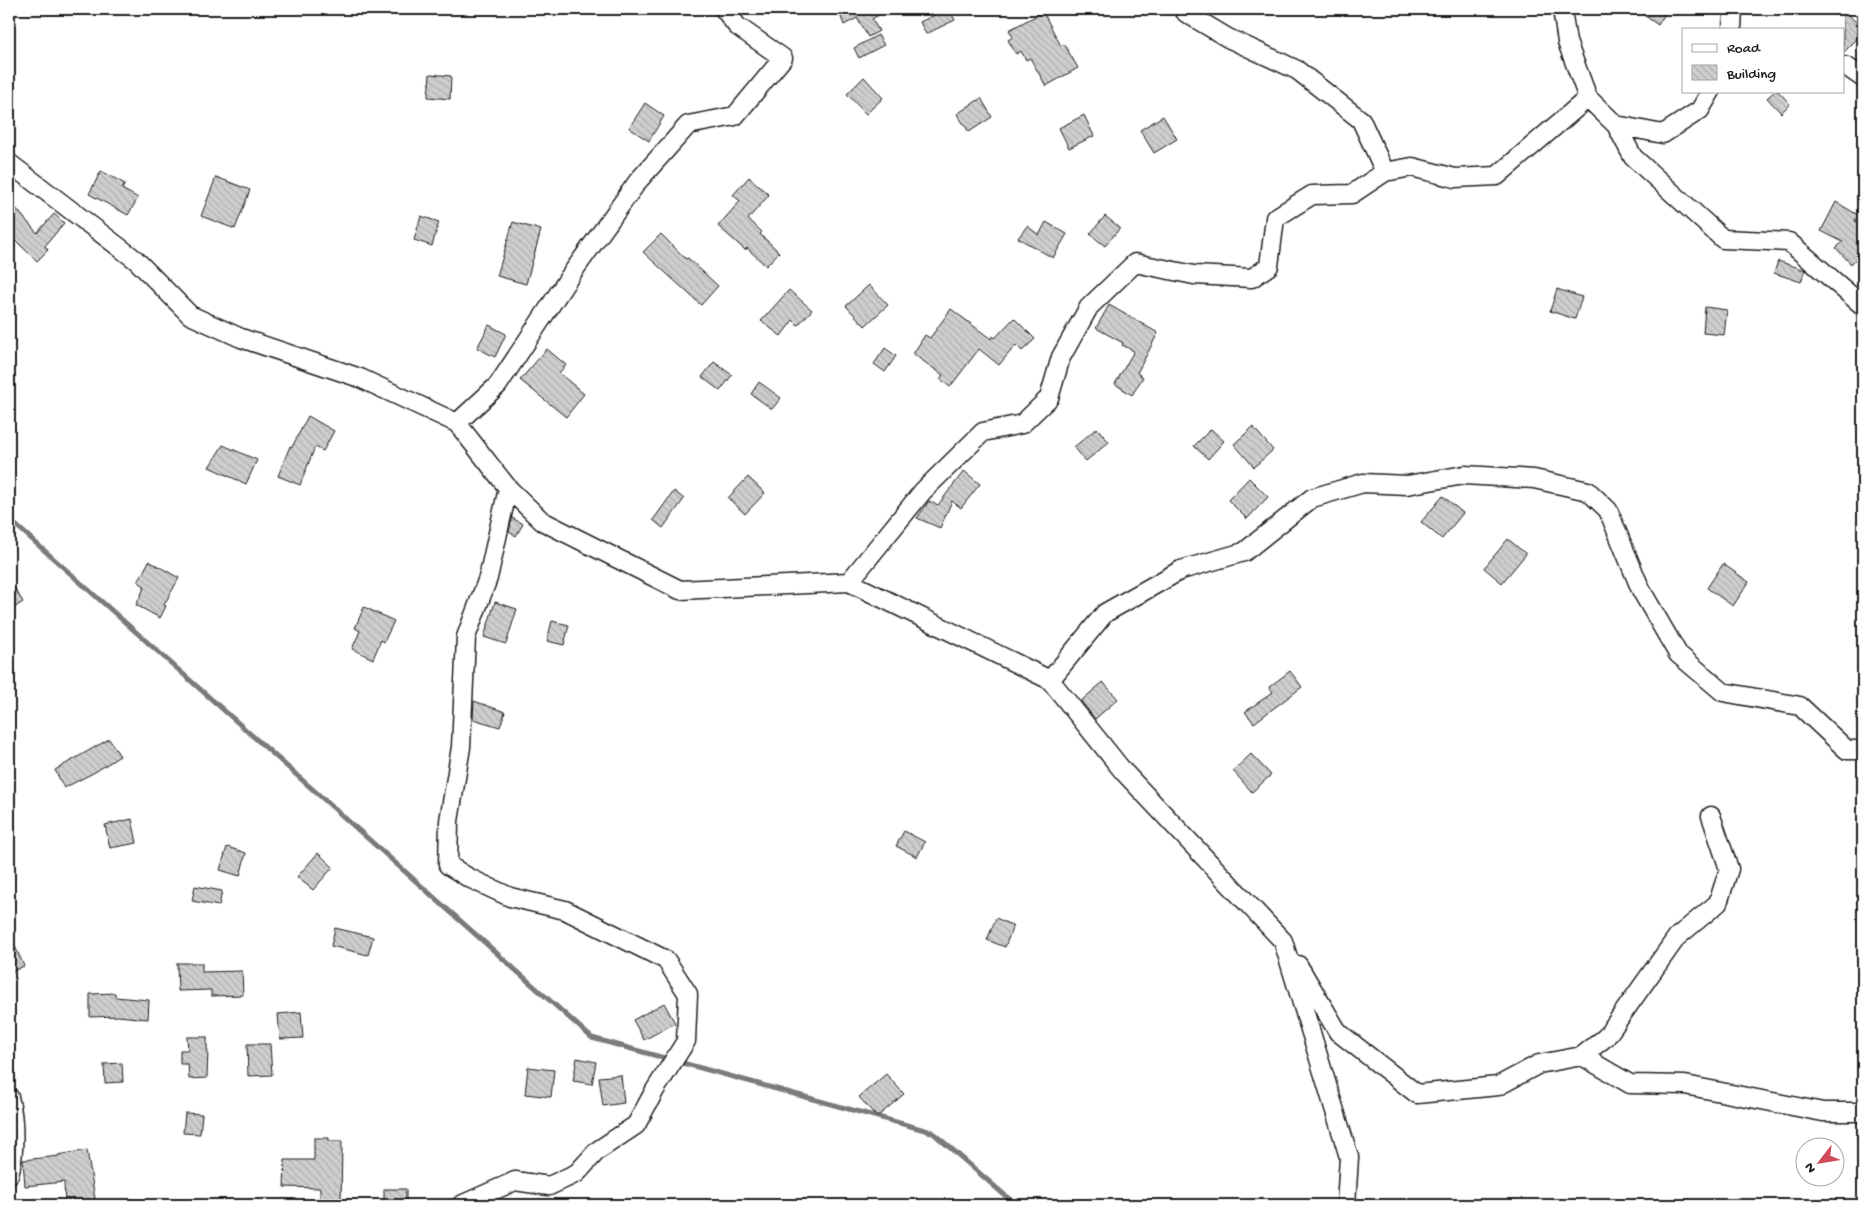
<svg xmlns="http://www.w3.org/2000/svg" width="1872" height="1214" viewBox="0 0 1872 1214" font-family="'Gochi Hand',sans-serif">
	<defs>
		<pattern id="building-back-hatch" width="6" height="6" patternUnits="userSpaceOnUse" patternTransform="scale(1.25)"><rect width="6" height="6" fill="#cecece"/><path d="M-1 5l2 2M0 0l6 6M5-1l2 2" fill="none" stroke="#b0b0b0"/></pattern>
	</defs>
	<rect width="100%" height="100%" fill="#fff"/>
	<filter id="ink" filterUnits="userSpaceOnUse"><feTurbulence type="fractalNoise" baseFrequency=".02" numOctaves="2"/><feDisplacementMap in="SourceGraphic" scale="10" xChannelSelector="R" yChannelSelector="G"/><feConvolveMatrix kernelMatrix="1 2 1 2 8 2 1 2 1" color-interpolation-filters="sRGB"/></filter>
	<g filter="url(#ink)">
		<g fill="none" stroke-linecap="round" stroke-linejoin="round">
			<path stroke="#7a7a7a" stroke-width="5" d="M9,519L592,1038L932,1132L1016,1205"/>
		</g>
		<path fill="url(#building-back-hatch)" stroke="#1c1c1c" d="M838,9H889L872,19L879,31L868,37L857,18L844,25Z
			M947,9H949L955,20L926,34L920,22Z
			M1635,9H1668L1658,25Z
			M1843,9L1863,29V33L1843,53Z
			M1043,12L1061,46L1064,44L1078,68L1046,86L1030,58L1026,60L1021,51L1016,54L1008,40L1013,37L1009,30Z
			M878,35L884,45L859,58L854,48Z
			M430,74L451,76L450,99L428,97Z
			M864,77L883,98L866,114L847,94Z
			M1775,91H1778L1790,104L1781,113L1767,98Z
			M981,98L992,117L969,132L957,114Z
			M645,103L664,116L649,141L629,128Z
			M1084,115L1094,136L1069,148L1059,128Z
			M1163,116L1177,139L1154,153L1140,130Z
			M101,171L125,184L122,189L138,198L128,215L89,194Z
			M216,177L250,190L235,229L201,216Z
			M749,177L769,195L748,219L762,232L760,234L779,252L766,266L747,248L745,250L718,226L740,201L733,195Z
			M9,200L37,233L54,214L64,223L45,246L48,250L37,261L16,241L9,248Z
			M1836,202L1858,215L1855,221L1863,230V252L1851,264L1836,248L1843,242L1821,231Z
			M421,216L439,222L432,246L414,240Z
			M1105,216L1120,228L1105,246L1090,234Z
			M513,222L541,230L526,284L497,276Z
			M1046,222L1067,234L1053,258L1018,238L1027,226L1039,235Z
			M661,234L686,259L688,258L718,286L701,305L643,252Z
			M1778,261L1805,270L1801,282L1774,273Z
			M869,285L888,305L865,326L846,306Z
			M1557,289L1582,297L1575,319L1550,311Z
			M789,290L812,310L798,325L793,320L781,336L761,321Z
			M1109,305L1158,333L1137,373L1143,377L1132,395L1115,384L1134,351L1122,345L1123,343L1096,328Z
			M1705,307L1727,310L1724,335L1703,333Z
			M951,309L991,339L993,336L995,338L1014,318L1035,339L1022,351L1016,345L999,365L979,349L950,387L940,379L943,375L913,354L925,335L930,338Z
			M489,325L506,334L495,357L477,348Z
			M885,348L896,356L885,372L874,364Z
			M547,349L566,365L559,373L584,394L566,417L520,380Z
			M714,362L732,375L720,391L702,377Z
			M759,382L781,398L772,409L751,394Z
			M308,416L334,431L323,451L315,447L300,485L278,476L290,446L292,447Z
			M1253,427L1273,450L1254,467L1234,444Z
			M1097,428L1109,442L1086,461L1074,447Z
			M1211,429L1224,441L1208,459L1194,446Z
			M223,445L257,460L246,484L209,467Z
			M964,471L980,484L961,508L952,501L940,528L917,518L929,501L938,505Z
			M748,477L765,493L745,514L728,498Z
			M1249,478L1268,497L1247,519L1228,500Z
			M674,491L684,499L663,528L653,520Z
			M1443,496L1463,513L1442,539L1421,522Z
			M512,518L523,524L516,536L509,532Z
			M1508,539L1526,554L1502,583L1484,568Z
			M149,561L179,578L164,605L166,606L160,618L136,605L145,586L138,582Z
			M1723,564L1749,582L1733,606L1707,588Z
			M9,579L23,602L9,611Z
			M495,602L517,609L506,644L484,637Z
			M364,607L394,621L384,642L381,640L373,659L352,649L360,631L355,628Z
			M552,621L569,625L564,645L547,641Z
			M1290,671L1302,687L1254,723L1245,712L1273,692L1269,687Z
			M1103,682L1118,699L1095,719L1081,701Z
			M474,701L505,712L500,727L473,719Z
			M109,739L120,756L95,772L64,788L55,770Z
			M1251,754L1271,775L1252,792L1233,771Z
			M132,819L137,843L110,848L105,825Z
			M904,831L925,842L917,857L896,846Z
			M227,847L246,853L240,876L220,870Z
			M318,853L333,867L313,890L297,877Z
			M195,886L222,891L219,906L192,901Z
			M996,918L1013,926L1005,947L987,940Z
			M335,928L373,937L368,955L331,946Z
			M9,933L24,966L9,973Z
			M177,963H202V972L242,971L243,995L211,996V990L178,991Z
			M115,993V997L149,1000L148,1019L118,1016L90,1017V994Z
			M664,1003L675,1023L644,1040L633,1020Z
			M301,1012L303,1038L280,1039L278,1014Z
			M187,1037H207V1050H208L207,1078L189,1079L188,1064H180V1050H188Z
			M247,1044H270L272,1075L248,1076Z
			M577,1058L596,1062L592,1084L573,1081Z
			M122,1063L123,1082L105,1083L104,1064Z
			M528,1067L554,1070L551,1097L525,1094Z
			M886,1074L904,1094L877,1117L859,1097Z
			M621,1075L624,1103L603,1106L599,1077Z
			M185,1113L202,1114L200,1134L183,1133Z
			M314,1138H329V1141H342L341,1205H320V1188L284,1187L285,1160H314Z
			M87,1150L96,1205H65L64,1182L25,1186L23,1160L59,1156L58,1155Z
			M384,1189H406V1205H384Z"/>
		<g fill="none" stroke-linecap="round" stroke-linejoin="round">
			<g stroke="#1c1c1c" stroke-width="21">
				<path id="minor" d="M1183,9L1186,13L1228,38L1297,70L1361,120L1385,172
					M1562,9L1567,42L1588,98
					M1732,29L1733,9
					M1843,66L1847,67L1863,78
					M1616,125L1633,157L1723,239L1789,242L1863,306
					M9,163L136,260L190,315L241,338L360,378L457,423L508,488L542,521L680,590L849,582L1050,680L1123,771L1283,941L1349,1157L1346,1205
					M457,423L498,385L570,276L638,181L688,125L735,116L783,58L737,26L724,9
					M849,582L923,491L983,432L1022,424L1049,398L1061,357L1089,307L1135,263L1194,275L1252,278L1269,266L1275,218L1312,195L1352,194L1385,172L1412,167L1455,178L1497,176L1588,98L1616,125L1663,134L1700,110L1711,91
					M1050,680L1105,613L1181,570L1244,552L1312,498L1363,483L1407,485L1464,475L1534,479L1588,491L1608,510L1641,590L1678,654L1723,692L1800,706L1847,750H1863
					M1298,965L1338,1032L1417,1094L1498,1086L1539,1064L1582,1056L1630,1084L1685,1085L1823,1112H1863
					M1582,1056L1606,1037L1677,937L1718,903L1729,869L1711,816
					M9,1097C15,1120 15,1153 9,1175
					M461,1205L515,1181L549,1186L577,1173L597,1151L636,1125L655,1090L686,1041L688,994L666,960L565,910L510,897L469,878L448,865L449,821L461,747L466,637L488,578L508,488"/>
			</g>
			<use href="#minor" stroke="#fff" stroke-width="18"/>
		</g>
	</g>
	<rect width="1872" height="1214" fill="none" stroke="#fff" stroke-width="30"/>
	<rect x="15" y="15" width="1842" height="1184" fill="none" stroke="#1c1c1c" stroke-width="2" filter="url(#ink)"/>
	<rect x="1682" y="28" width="162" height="65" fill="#ffffff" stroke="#a4a4a4"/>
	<rect x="1692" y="44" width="25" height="8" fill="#ffffff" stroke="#a4a4a4"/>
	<text x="1727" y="52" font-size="15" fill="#1c1c1c">Road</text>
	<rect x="1692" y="65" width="25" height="15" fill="url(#building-back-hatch)" stroke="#a4a4a4"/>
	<text x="1727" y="78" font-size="15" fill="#1c1c1c">Building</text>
	<g transform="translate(1820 1162) rotate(239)"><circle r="24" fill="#ffffff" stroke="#a4a4a4"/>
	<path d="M0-4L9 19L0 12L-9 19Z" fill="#d1495b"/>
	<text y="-8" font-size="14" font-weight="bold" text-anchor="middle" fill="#1c1c1c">N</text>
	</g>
</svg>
